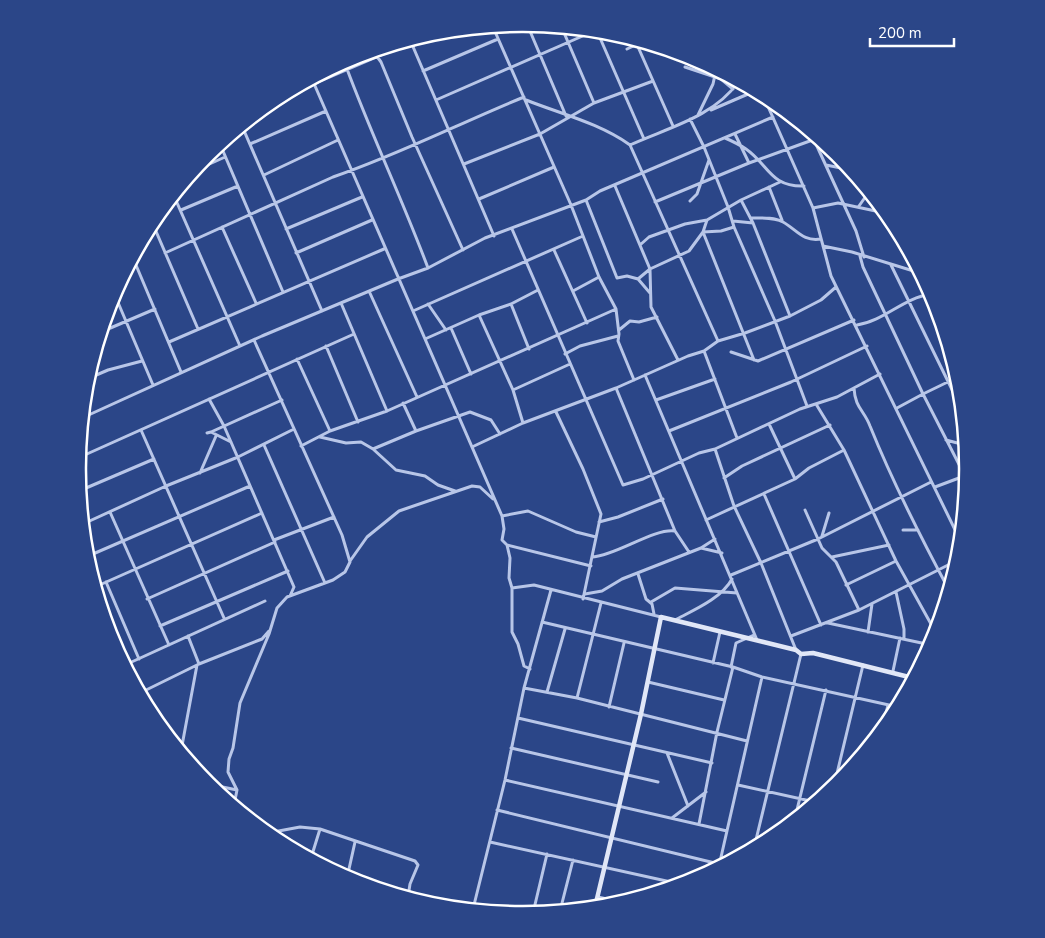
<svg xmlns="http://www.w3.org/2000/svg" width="1045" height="938" viewBox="0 0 1045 938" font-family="'Nunito Sans',sans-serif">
	<rect width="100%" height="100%" fill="#2b4688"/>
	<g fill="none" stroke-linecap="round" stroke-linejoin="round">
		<path stroke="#b8c6e8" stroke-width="3" d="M527,24L566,116
			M493,27L571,205L599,277L616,309L619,334L618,341L634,380
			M562,28L594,103
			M597,31L644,139
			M635,40L673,126
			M411,42L494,236
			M627,49L642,42
			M373,51L381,62L412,137L463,250
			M685,67L721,79L733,89
			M347,69C372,136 403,201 428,268
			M423,71L498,39
			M312,79L502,516L504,529L502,540L507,545L510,558L509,578L512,588V632L518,644L524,666L530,669
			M763,95L813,208L831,276L961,542
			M436,100L594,31
			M526,100C561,114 599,123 630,145L718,341
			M271,102L425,36
			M711,110L755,91
			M698,115L713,84L716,70
			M690,119L704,147L728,207L734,227L775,321L807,406
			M242,126L322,311
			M810,131L856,231L864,257
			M735,134L749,163
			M725,138C732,141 740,145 746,149C769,165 770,187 804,186
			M220,144L283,292
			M250,144L326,111
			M630,145C667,128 714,117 738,82
			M464,164L540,134L594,103L653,81
			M826,165L851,170
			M194,171L225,157
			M264,175L338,140
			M615,186L650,269L651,307L678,360
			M769,187L782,220
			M174,196L240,346
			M479,199L554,167
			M586,200L617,278L627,276L638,279
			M741,200L753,223L790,316
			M690,201L697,194L709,160
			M655,202L749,163L818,138
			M859,206L866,196V189
			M813,208L838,203L885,213
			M181,210L238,186
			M751,218C761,218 774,217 783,222C797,230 803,242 821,239
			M707,220L703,232L754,360
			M733,221L753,223
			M152,222L198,329
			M222,227L256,303
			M286,229L362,197
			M512,229L623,485L643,479L699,453L715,449L800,409L837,397L880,374
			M640,245L649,237L685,224L707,220L741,200L780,182
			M823,246L852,252L920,273
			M554,250L587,323
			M165,253L333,177C398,155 460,123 524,97
			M296,253L372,220
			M860,256L863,267L923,394L958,377
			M133,258L181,372
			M891,265L962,410
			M911,270L913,260
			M369,291L417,397
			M573,291L599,277
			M114,293L153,385
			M650,293L638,279L650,269L689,251L703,232L721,231L734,227
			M341,303L387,411
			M428,304L446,330
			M511,304L529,349
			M413,311L583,236
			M479,315L513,390L523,423
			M857,325C884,321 903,298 931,294
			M451,328L471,374
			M619,330L630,321L639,322L657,317
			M101,332L155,309
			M425,339L479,315L511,304L538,290
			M169,342L384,249
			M326,346L358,422
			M704,351L737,438
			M731,352L758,361L854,320
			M565,354L580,346L618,336
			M297,359L330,431
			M645,375L757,640
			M87,379L108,370L142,361
			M616,388L675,531L689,552
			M854,388C855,408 864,410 870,426C893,483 920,536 949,590
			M513,390L570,364
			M209,399L224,426L294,587L290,596
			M656,400L715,379
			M403,403L416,431
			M816,404L844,450L896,561L936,633
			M897,408L923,394L967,480
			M556,412L583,469L601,514L583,599
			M82,418L262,336L398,279L428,268L485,238L586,200L600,191L773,117
			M769,424L795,479
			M141,430L224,618
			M669,431L791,382L867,346
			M211,432L282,400
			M207,433L211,432L231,442
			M320,437L346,443L361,442L373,449L396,470L425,476L438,485L455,491
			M946,440L965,445
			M264,445L325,583
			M301,446L330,431L387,411L616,309
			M472,447L523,423L616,388L688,356L704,351L718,341L745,333L790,316L821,300L836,287
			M373,449L416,431L470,412L491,420L500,434
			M715,449L734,506L761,563L796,650
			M78,458L354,334
			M200,473L216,436
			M724,478L742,466L830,425
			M935,487L967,475
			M79,491L154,459
			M764,494L821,625
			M805,510L822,548L836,562L859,610
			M110,512L169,645
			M502,516L528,511L576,532L596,537
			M706,520L795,479L809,468L844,450
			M599,522L618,517L663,499
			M83,524L166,486L238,457L294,429
			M903,530H918
			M822,536L829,513
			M274,540L334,517
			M507,545L591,566
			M701,548L722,553
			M86,557L250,486
			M593,557C617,555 654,528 675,531
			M832,557L889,545
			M350,561L367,537L399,511L472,486L480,487L493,499
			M638,574L646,599L652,604L654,614
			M731,575L818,539L931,482
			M106,582L139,659
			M846,585L896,561
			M95,587L262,513
			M512,588L534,585L661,617
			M896,592L904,629V639
			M585,594L602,591L622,579L701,548L715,539
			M147,599L275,542
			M651,602L675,588L737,593
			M675,620C694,610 722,598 732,579
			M542,622L733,667L762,677L898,707
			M828,623L931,645
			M160,626L288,571
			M868,632L872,604
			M188,636L199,664
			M791,636L859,610L958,560
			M713,663L720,632
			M125,665L265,601
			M731,667L736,643L754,635
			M893,671L900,638
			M648,682L724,700
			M524,688L577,698L747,741
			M547,692L565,629
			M140,693L199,664L262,639L269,631
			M577,698L601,603
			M609,707L624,643
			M518,718L712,763
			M882,729L888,705
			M511,748L658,782
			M181,751L197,665
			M667,753L688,806
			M837,775L843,776
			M505,780L727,831
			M208,784L237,790
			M738,785L815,802
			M834,786L863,665
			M234,805L237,790L228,772L229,759L233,748L240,703L269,634L277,608L287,597L333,580L345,572L350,562L342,535L254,340
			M497,810L719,864
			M672,818L706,792
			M795,818L826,690
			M699,824L717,732L733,667
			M268,833L300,827L320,829L415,861L418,865L410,884L408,897
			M490,842L680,884
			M754,848L801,654
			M311,858L320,829
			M719,866L762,677
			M347,878L355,842
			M598,897L620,902
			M473,909L505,780L524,688L551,590
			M560,911L573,860
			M533,913L547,854"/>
		<path stroke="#e1e7f7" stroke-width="4.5" d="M595,907L641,714L661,617L796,650L801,654L813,653L913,678"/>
	</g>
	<path d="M0 0H1045V938H0ZM522 32H523A436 436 0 0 1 959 468V470A436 436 0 0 1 523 906H522A436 436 0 0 1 86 470V468A436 436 0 0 1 522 32Z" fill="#2b4688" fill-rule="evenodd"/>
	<path fill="none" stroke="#fff" stroke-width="2.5" d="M522 32H523A436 436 0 0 1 959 468V470A436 436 0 0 1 523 906H522A436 436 0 0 1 86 470V468A436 436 0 0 1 522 32Z"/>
	<path d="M870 38v8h84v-8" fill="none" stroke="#ffffff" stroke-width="2.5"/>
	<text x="878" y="38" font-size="15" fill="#ffffff" stroke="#2b4688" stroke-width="4" paint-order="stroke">200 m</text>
</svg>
